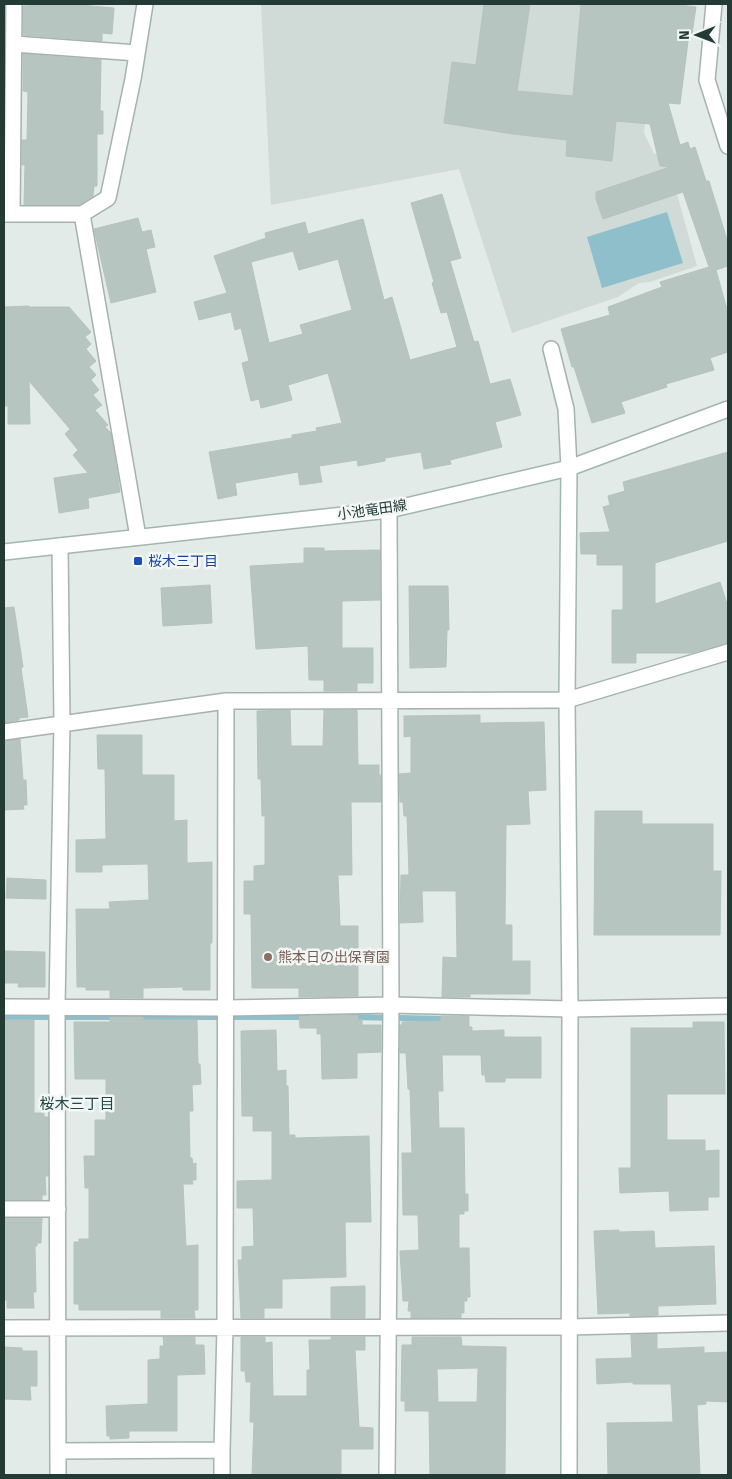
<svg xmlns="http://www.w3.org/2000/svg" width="732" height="1479" viewBox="0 0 732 1479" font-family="'Fira Sans','Noto Sans JP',sans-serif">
	<rect width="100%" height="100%" fill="#e2ebe7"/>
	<path fill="#d0dad6" d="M261,4H656L644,133L654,154L665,151L697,266L650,282L639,283L618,297L512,333L459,169L271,205Z"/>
	<path fill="#8fbfcb" d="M667,212L683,263L602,288L587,237Z"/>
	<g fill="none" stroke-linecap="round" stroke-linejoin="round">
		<path stroke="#8fbfcb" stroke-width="6" d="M4,1017H307
			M350,1017L447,1019"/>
	</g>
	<path fill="#b7c5c0" stroke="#b5c3be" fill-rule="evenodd" d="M70,4L114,8L112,34L102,33V41L23,35V6Z
		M484,4H530L517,91L573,96L581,4H673L696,7L692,34H689L680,104L668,103L680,145L688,142L690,149L695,147L706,181H709L728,243V266L716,270L728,313V352L710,358L714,370L666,384L667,387L621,402L625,413L592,423L574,367H572L561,329L610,315L608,307L662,287L660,282L709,267L683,192L603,219L596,199V192L670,167L660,166L650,124L616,121L612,161L566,156L567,140L513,134L444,123L452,62L476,65Z
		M23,54L101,60L100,111H103V134H97V186H94L93,196L79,205H24L25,165H22V140H27L28,92L23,91Z
		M442,194L461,258L450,261L474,342L478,341L490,384L510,379L521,415L495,422L502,447L450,460L451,464L424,469L421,452L385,458V461L358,466L357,460L319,466L322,482L300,485L298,472L235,483L237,495L218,499L209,452L292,438V435L317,431L316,428L342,423L328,373L288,385L292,400L261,408L259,399L251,401L242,363L249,361L241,328L235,330L231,312L199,320L194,302L227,293L214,256L266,238L265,233L305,222L308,234L363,219L384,300L392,297L410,360L457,347L447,312L441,313L432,283L434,282L411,203ZM293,251L299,270L338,259L352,310L300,325L303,334L269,343L251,262Z
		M138,218L142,232L151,230L155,247L146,249L156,292L111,303L94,229Z
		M29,306V307H69L91,332L85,337L91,344L86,349L96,361L89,367L96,375L91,380L99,390L93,395L102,405L95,410L108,425L105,427L111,433L120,492L88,498L89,508L59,513L54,478L88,473L73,455L78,450L65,434L70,429L29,381L30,424H8V406H4V307Z
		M728,452V541L655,563V604L720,582L728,607V643L691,653H636V663H612V610H623V565H597V554H581L580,533L610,532L603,507L610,505L608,496L625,491L623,482Z
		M304,548H324V551L380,550V600L342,601V648H373V683H357V691H324V680H309L308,646L256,649L250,566L304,563Z
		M210,585L212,623L163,626L161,588Z
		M409,586H448L449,630H447L446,667L410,668Z
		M14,607L23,667L21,668L28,717L19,718V720L4,723V608Z
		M290,710L291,746H323L324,710H357L358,765H379V775H381V802H351L352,875H338L340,926H358V996L299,997V988H252L251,914H244V881H254V866L265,865V816H262L261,779H258L257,711Z
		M480,715V723L544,722L546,790L528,791L530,824L506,825L505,925H512V961H530V994H470V997H442L443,957L457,958L456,891H422L423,922L400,923L401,875H409L407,816H404L403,802H400L399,774L411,773V736L404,737V716Z
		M97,735H142V775H174V821L187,820V863L212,862V943H210V990H183V987L143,988V998H110V990H86V987H77L76,909H110L109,902L149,900L148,864L102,865V872H76V840L106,839L105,769H98Z
		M20,739L23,780H26L27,805H23L24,809L4,810V741Z
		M595,811H642V824H713V871H721L720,935H594Z
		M7,878L46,880V899L6,898Z
		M4,951L45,952V987H18L19,983H4Z
		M358,1015V1020L362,1019V1025H381V1052L357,1053V1078L322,1079L321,1034H317V1028H300L299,1016Z
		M441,1016H469V1027H472V1031L504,1030V1037H541V1078H505V1082H486L485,1075H482L481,1055H442L443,1091H438L439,1128H464L465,1194H468V1211H464V1214H459V1248H469L470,1297H467V1301H464V1313H461V1318H411V1311H408L409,1301H403L400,1251L419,1250L418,1215H403L402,1153H412L410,1089H408L406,1053H400V1025H402V1022L441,1021Z
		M110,1017H143V1020H197L198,1064H200L201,1084L192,1085L193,1111H189L190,1158H192L193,1164L196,1163V1180H192L193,1184H183L186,1246L198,1245V1310H194L195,1318H161V1310H79V1304H74V1242H79V1239H89V1188H85L84,1156H95V1120H106V1079H75L74,1022H110Z
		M4,1020H34V1113H44V1117H48V1176H45L46,1195H42V1200H4Z
		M693,1022H724L725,1094H667V1140H705V1151L719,1150V1197H708V1210L670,1211L669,1191L620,1193L619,1168H631V1028H693Z
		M276,1030L277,1071L286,1070V1086H288L289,1135H295V1138L369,1136L371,1222H345L346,1277L282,1279V1308H264V1318H241L238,1260H242V1247L254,1246L253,1208H237V1181L272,1180V1131H253V1116H242L241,1031Z
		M4,1218H42L41,1243H37V1246H35L36,1292H33L34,1308H7V1300H4Z
		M619,1230V1232L654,1231L655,1248L714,1246L716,1304L658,1306V1315L630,1316V1313L598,1314L594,1231Z
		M365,1286V1318H331V1287Z
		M657,1334V1349L704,1347V1353L728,1352V1402L706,1401V1404L697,1405L700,1475H608L607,1423L673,1422L671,1384H633V1382L597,1384L596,1359L632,1358L631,1335Z
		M163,1337H195V1345H204L205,1374L177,1375V1431H129V1438L110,1439V1436H107L106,1406L148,1404V1360L160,1359V1346H164Z
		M241,1337H265V1343L272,1342L273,1396H307V1370H310L309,1340H331V1337H365V1350H355L359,1427L373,1428V1449H341V1475H252L254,1422H250L251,1382H246L245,1371H241Z
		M412,1337H461L462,1346L506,1347L505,1475H430L429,1411H405V1401H401L402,1345H412ZM478,1368L477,1402H438L437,1369Z
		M4,1347L22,1348V1351H37V1386H30L31,1400L4,1399Z"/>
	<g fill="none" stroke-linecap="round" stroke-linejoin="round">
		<g stroke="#a5b2ae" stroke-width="18">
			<path id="street" d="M714,4L707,80L728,146
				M14,44L137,53
				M12,213L14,4
				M4,214H82L108,198L133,79L145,4
				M82,214L138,537
				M551,349L566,409L569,468
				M4,732L226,701L567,700L728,652
				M4,1007L225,1008L391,1005L570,1009L728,1006
				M4,1209H58
				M4,1328L568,1327L728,1323
				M222,1450L225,1327L226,701
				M58,1451L222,1450V1475
				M58,1475L57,1007L62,723L60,546
				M387,1475L391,1005L389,510"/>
		</g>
		<g stroke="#a2b5af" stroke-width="18">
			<path id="secondary" d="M4,552L389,510L569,468L728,409
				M569,1475L570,1009L567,700L569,468"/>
		</g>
		<use href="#street" stroke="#fff" stroke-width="15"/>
		<use href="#secondary" stroke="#fff" stroke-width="15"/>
	</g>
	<rect fill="#1a4fb4" stroke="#f2f7f5" stroke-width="2" x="133" y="556" width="10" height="10" rx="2.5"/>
	<circle fill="#8d6e63" stroke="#f2f7f5" stroke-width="2" cx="268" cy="957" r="5"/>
	<g text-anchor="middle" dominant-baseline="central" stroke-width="5" stroke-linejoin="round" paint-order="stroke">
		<g font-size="14" fill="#243a35" stroke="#f2f7f5">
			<text transform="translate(372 510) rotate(-8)">小池竜田線</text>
		</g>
		<g font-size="14" fill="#164399" stroke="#f2f7f5" text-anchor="start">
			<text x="148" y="561">桜木三丁目</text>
		</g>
		<g font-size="14" fill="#785e54" stroke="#f2f7f5" text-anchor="start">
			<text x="278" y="957">熊本日の出保育園</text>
		</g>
		<g font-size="15" fill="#214a42" stroke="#f2f7f5">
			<text x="77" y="1104">桜木三丁目</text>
		</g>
	</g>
	<rect width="732" height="1479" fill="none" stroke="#243a35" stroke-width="10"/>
	<g transform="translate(697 35) rotate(269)" stroke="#f2f7f5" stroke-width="4" paint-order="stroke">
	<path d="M0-4L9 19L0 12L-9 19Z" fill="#243a35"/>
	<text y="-8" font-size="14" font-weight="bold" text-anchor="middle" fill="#243a35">N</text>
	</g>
</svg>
